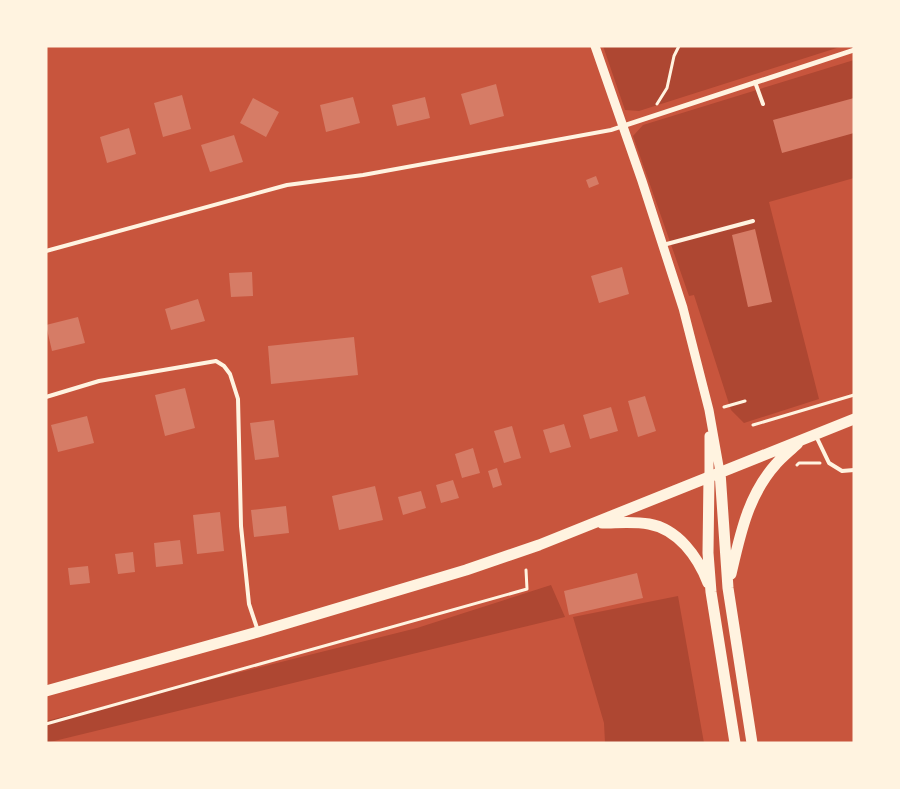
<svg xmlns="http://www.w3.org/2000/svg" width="900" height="789" viewBox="0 0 900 789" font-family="Bitter,serif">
	<rect width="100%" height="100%" fill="#c8553d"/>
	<path fill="#ae4732" d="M603,46H843L639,111L625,110Z
		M854,60V178L769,202L819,399L744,423L731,410L694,295L689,296L633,136L643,125Z
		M551,585L565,617L46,743V721L417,628Z
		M678,596L704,743H605L604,723L573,617Z"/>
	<path fill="#d67c66" d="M496,84L504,116L470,125L461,94Z
		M182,95L191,129L163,137L154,103Z
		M353,97L360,123L326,132L320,105Z
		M425,97L430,118L397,126L392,105Z
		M253,98L279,112L266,137L240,123Z
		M854,98V133L782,153L773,120Z
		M129,128L136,154L107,163L100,137Z
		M234,135L243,162L210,172L201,145Z
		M596,176L599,184L589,188L586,180Z
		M755,229L772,302L748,307L732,235Z
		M622,267L629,294L599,303L591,276Z
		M252,272L253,296L231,297L229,273Z
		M198,299L205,321L171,330L165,309Z
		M78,317L85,343L52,351L46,325Z
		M354,337L358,375L271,384L268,346Z
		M185,388L195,428L165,436L155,395Z
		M645,396L656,431L638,437L628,401Z
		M611,407L618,431L590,439L583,415Z
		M87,416L94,443L58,452L51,425Z
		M274,420L279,457L255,460L250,423Z
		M564,424L571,447L550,453L543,430Z
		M512,426L521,458L504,463L494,431Z
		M473,448L480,473L462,478L455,454Z
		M497,468L502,485L493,488L488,471Z
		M453,480L459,498L441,503L436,485Z
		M375,486L383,520L339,530L332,496Z
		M421,491L426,508L403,515L398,497Z
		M286,506L289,533L254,537L251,510Z
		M220,512L224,551L197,554L193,515Z
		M180,540L183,564L156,567L154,543Z
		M133,552L135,572L118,574L115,554Z
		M88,566L90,583L70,585L68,568Z
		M637,573L643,598L569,615L564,591Z"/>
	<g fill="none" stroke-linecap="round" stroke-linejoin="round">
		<path stroke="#fff3e0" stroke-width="3" d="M657,104L667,88L674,56L679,46
			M724,407L745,401
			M753,425L854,395
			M797,465L799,463H820
			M46,724L527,589L526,570"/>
		<path stroke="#fff3e0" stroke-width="4" d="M755,82L763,104
			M663,245L753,221
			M46,251L287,185L363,175L611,130L623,126
			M46,397L99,381L216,361L224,366L230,374L238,399L241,526L249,604L258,631
			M816,436L829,463L842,471L854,470"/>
		<path stroke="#fff3e0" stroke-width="5" d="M623,126L854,50"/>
		<path stroke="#fff3e0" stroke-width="9" d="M595,46L642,181L683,308L709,410L720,472
			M709,436V476"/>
		<path stroke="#fff3e0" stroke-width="11" d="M720,472L728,588L752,743
			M709,476L708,553L711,592L735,743
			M602,523C617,523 633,521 649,524C678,529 698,557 708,583
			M731,574C740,535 748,495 776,464C782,457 791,450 798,443
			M46,691L258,632L466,570L539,545L854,419"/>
	</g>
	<rect width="900" height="789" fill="none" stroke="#fff3e0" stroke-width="95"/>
</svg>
